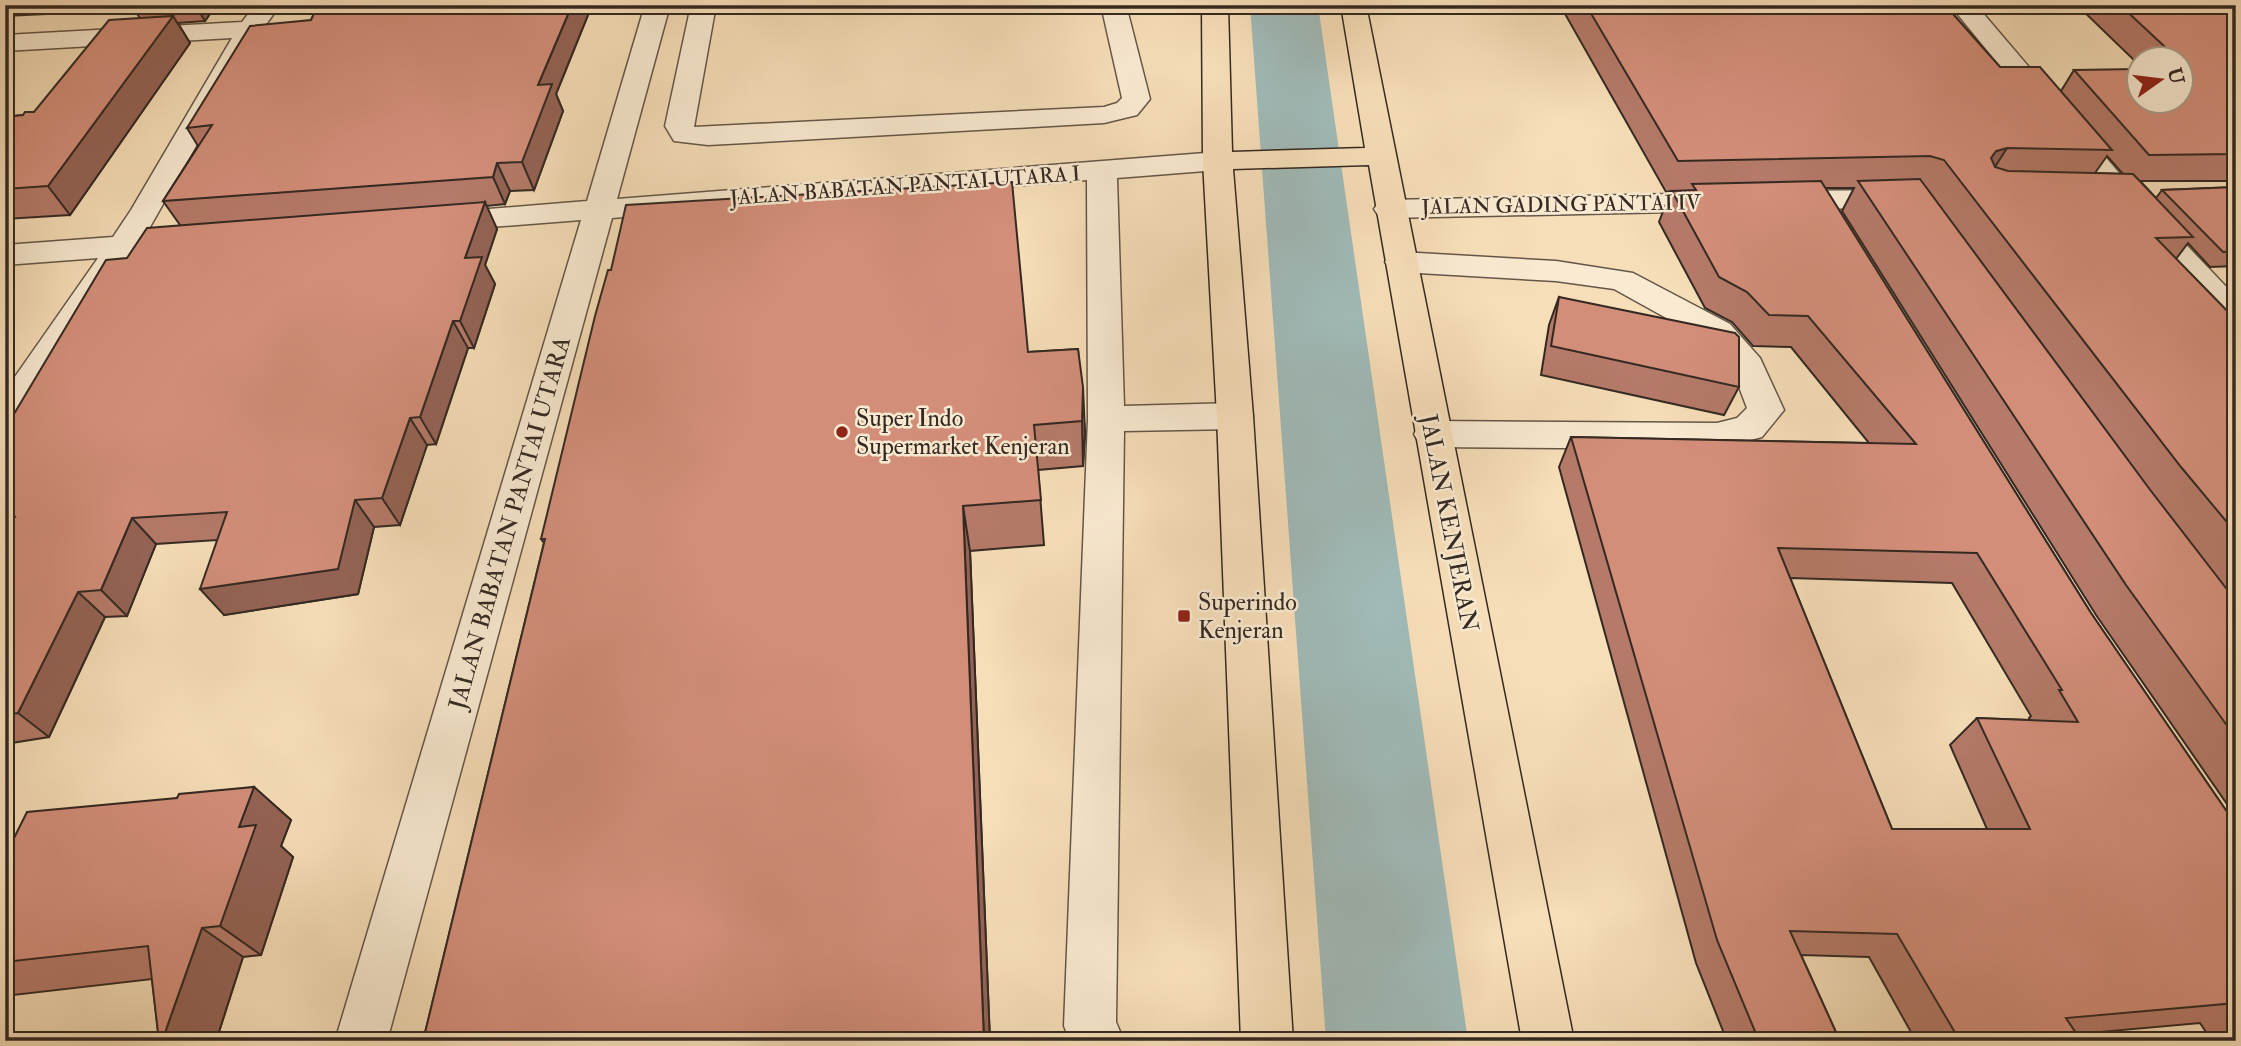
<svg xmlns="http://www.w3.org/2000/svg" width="2241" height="1046" viewBox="0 0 2241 1046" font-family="'IM FELL Double Pica',serif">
	<rect width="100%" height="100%" fill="#f6deb8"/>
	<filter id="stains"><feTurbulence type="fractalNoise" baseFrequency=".00286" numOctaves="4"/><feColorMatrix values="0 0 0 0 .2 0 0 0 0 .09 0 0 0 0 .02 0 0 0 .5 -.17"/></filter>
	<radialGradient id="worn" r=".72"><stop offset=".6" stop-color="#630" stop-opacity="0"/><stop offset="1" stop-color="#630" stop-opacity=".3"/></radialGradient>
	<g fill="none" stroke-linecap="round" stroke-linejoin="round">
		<path fill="#a0bab8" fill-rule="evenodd" d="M1250,5H1318L1468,1041H1326Z"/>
		<g stroke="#645648" stroke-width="3">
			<path id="minor" d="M255,5H280L262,30L146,234L187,231L198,234L203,241L198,248L132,255L18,427L5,431V391L98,258L5,265V245L113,237L131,210L232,38L5,51V35L242,22Z
				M645,5H670L617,199L1218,152L1228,155L1233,161L1228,167L1218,170L1117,178L1124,406L1235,403L1248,407L1253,416L1248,425L1235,429L1124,431L1116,1022L1124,1041H1070L1064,1026L1088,419L1087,180L612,218L387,1041H335L581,220L439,231L428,229L424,222L428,215L439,213L587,201Z
				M691,5H716L694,127L1104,107L1117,103L1122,98L1101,5H1126L1150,99L1137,115L1104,123L708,145L674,141L665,126Z
				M1950,5H1976L2131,187L2236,297V328L2224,325L2109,199Z
				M1901,190L1912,193L1916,199L1912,205L1901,208L1779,209L1768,206L1764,200L1768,194L1779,191Z
				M1719,193L1730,196L1734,202L1730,208L1719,211L1389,218L1378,215L1374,209L1378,203L1389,200Z
				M1401,252L1556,261L1633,273L1730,324L1760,358L1784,410L1762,437L1717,449L1432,447L1419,443L1414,434L1419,425L1432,421L1717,423L1737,418L1747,408L1733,371L1706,340L1614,289L1556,281L1401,272L1390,269L1385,262L1390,255Z"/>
		</g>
		<g stroke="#342922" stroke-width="3">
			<path id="major" d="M1202,5H1228L1232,152L1365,148L1341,5H1366L1574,1041H1522L1369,165L1233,169L1253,416L1293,1041H1241L1217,416L1203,161Z"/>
		</g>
		<use href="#minor" fill="#f9ead1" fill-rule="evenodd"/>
		<use href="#major" fill="#f6deb8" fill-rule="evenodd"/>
	</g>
	<path fill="#b57a69" stroke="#342922" stroke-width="2" fill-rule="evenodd" d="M5,5H216L205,21L178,23L190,43L70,215L5,219V117L23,115L34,112L140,18L134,10L5,16Z
		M318,5H585L588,15L556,94L563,111L534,190L510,191L505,204L486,206L497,229L485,265L495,284L474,348H468L436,444L427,445L400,525L374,527L358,594L224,615L217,540L156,544L127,616L105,617L49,737L5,744V518L15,517L127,258L180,225L163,201L198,146L187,128L311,20Z
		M1560,5H1945L2000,67L2061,91L2074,70L2181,102V60H2139V65L2077,5H2236V181H2140L2156,198L2162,190L2236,187V266L2210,267L2188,243L2176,259L2236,320V331L2235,332L2236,333V817L2096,615L1842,211L1854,188H1825L2091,613L2236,825V1041H2212L2200,1023L2077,1034L2080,1039L2076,1041H1916L1869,957L1801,955L1840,1041H1727L1696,963L1559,467L1571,437L1869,443L1791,347L1753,346L1732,322L1705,308L1659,222L1671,191L1666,192ZM2107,156L2123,174L2095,173ZM1790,578L1952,583L2031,716L2029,718L2030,720L1977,718L1950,745L1987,829H1892Z
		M1559,297L1739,387L1724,415L1541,375L1549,325Z
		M1078,349L1085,433L1083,466L1038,470L1044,545L970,551L990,1041H423L544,543L541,539L1028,352Z
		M254,787L291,820L281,846L293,857L261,955L243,957L216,1041H159L152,979L5,996V856L177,798Z"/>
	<path fill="#946355" stroke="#342922" stroke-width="2" d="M195,5H216L205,21Z
		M572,5H585L588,15L556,94L563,111L534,190L522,162L538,85Z
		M173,16L190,43L70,215L48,186Z
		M2007,148L1988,178L1991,158L1996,151Z
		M497,163L510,191L505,204L493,177Z
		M485,202L497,229L485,265L495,284L474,348L460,321L465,258Z
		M453,321L468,348L436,444L420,417Z
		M1083,387L1085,433L1083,466L1082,421Z
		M410,418L427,445L400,525L382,498Z
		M355,500L374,527L358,594L224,615L200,589Z
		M963,506L970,551L990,1041H984Z
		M132,518L156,544L127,616L101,590Z
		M78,592L105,617L49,737L18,713Z
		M254,787L291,820L281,846L293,857L261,955L220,926L239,827Z
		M202,928L243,957L216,1041H162Z"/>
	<path fill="#d38e7a" stroke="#342922" stroke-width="2" fill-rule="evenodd" d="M318,5H572L538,85L552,84L522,162L497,163L493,177L163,201L212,125L187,128L250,26L311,20Z
		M1586,5H1945L2000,67H2040L2112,150L2007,148L1996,151L1991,158L1995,167L2008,171L2133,174L2193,237L2156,238L2236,320V326H2228L2236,333V337H2234L2236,339V533L2181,467L1944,160L1930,156L1678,161Z
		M2120,5H2236V154L2149,155L2074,70L2139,69V102H2181V69H2189L2181,62V60H2179Z
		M173,16L48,186L5,189V117L23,115L25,112H34L109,20Z
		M1920,179L2151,491L2236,601V738L2126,585L1858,181Z
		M1821,181L2091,613L2236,825V1003L2066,1018L2080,1039L2069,1041H1960L1897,934L1790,931L1840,1041H1759L1717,940L1571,437L1916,444L1808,316L1769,315L1747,292L1719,277L1672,191L1696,190L1692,184ZM1778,548L1977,553L2062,690H2059L2078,722L1977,718L2030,829H1892Z
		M1012,182L1028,352L1078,349L1083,387L1082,421L1034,425L1041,500L963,506L984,1041H423L545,539H541L595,316L608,270H611L626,205Z
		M2236,187V251L2223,252L2162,190Z
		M485,202L465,258L482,257L460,321H453L420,417L410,418L382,498L355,500L338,569L200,589L227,512L132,518L101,590L78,592L18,713L5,715V518L15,517L5,500V429L106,260L127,258L147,228Z
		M1559,297L1735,333L1739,337V387L1551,346Z
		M254,787L239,827L256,825L220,926L202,928L162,1041H159L148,946L5,962V856L27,812L177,798L179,794Z"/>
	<g fill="#8f2418" stroke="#f9ead1" stroke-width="2.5">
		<circle cx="842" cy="432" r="7"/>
		<rect x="1177" y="609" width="14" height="14" rx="3.5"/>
	</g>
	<g text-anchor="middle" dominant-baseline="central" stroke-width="5" stroke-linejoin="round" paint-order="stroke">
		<g font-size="21" fill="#342922" stroke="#f9ead1">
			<text transform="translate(905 186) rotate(-4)">JALAN BABATAN PANTAI UTARA I</text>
			<text transform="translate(1561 205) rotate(-1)">JALAN GADING PANTAI IV</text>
		</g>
		<g font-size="24" fill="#342922" stroke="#f9ead1" text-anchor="start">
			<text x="856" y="418">Super Indo<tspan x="856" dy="28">Supermarket Kenjeran</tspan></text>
			<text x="1198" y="602">Superindo<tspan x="1198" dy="28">Kenjeran</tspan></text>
		</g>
		<g font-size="24" fill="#342922" stroke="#f9ead1">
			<text transform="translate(510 523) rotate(-74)">JALAN BABATAN PANTAI UTARA</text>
			<text transform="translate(1449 523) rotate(79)">JALAN KENJERAN</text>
		</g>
	</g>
	<rect width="2241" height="1046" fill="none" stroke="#f6deb8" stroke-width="28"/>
	<rect x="7" y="7" width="2227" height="1032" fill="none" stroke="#342922" stroke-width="3.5"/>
	<rect x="14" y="14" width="2213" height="1018" fill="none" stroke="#342922" stroke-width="2"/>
	<g transform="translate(2160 80) rotate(76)"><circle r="33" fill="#f9ead1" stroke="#aa9d8b" stroke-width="2"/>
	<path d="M0-5L12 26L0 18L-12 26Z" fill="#8f2418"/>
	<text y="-10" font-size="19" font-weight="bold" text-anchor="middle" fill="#342922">U</text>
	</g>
	<rect width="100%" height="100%" filter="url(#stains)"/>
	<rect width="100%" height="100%" fill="url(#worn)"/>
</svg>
